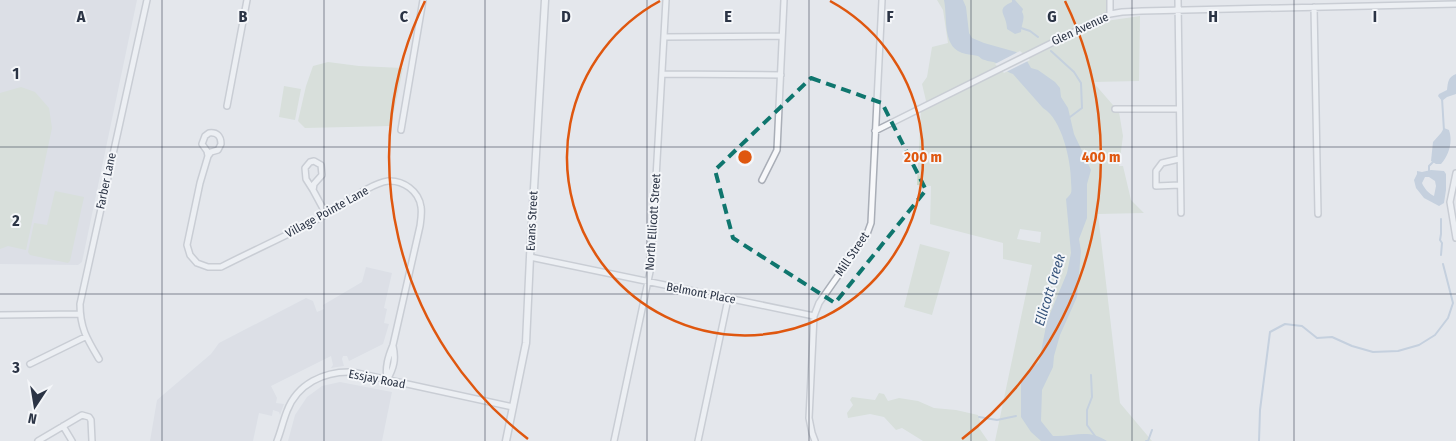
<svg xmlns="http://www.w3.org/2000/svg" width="1456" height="441" viewBox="0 0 1456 441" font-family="'Fira Sans Condensed',sans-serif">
	<rect width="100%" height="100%" fill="#e4e7ec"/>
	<path fill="#d2d6de" d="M0,0H137L82,262L78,265L0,264Z
		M366,267L392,273L384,308L387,309L384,323L389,324L383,344L349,361L347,356H343L342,359L344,366L331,368L333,365L331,356L271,386L277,398L276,403L284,404L280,415L279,412L273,410L272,416L259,413L253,441H150L157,400L211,354L219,343L306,298L313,301L317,312L324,309L323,305L362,282Z
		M340,382L392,392L382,441H288L295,415L307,397L322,386Z"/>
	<path fill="#c9d6c5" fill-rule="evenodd" d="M937,0H1106V21L1140,16L1139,81L1093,82L1119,112L1123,136L1119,166H1123L1131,200L1144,213L1098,214L1120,403L1152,441H995L1032,265L1003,259V243L930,224L931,186L917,185L921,110L927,105L922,84L927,77L932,47L948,43L943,10ZM1020,229L1041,232L1040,243L1017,239Z
		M328,62L359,66L403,68L391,126L305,128L298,121L306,86L313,66Z
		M284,86L301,89L295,120L279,117Z
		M21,87L35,92L49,108L52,128L26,250L8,246L0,249V93Z
		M55,191L84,197L70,261L68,263L30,255L28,252L34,223L47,225Z
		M920,244L950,252L932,315L904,307Z
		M879,393L884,394L888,401L899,398L918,401L934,408L956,410L978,415L980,421L979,428L988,441H923L902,428L896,430L884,417L870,414L848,418L847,413L853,405L850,400L852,397L875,400Z"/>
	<path fill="#9fb4cc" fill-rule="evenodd" d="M944,0H963L966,7L969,33L972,38L984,43L1016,52L1027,61L1031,68L1038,70L1055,82L1060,88L1061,97L1068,108L1074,134L1091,170L1087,184V218L1079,239L1081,251L1077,297L1060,335L1054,356L1053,367L1042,390L1041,421L1053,436C1074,437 1088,428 1107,441H1041L1031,432L1021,417V381L1030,369L1039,362L1047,321L1067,273L1071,253L1066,199C1068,197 1070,195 1071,193C1072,190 1071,184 1071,181C1071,161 1062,119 1043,108L1013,74C1005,72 1003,65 996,63C993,61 988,62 985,60C982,60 980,57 978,56C975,55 970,55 966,54C941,49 948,19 944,0Z
		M1012,0H1015L1023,9L1022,12C1026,18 1021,25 1021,32L1015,34L1007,29C1007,14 994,10 1012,2Z
		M1456,74V94L1447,97L1442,101L1438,96L1439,94L1447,90C1448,82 1448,77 1456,74Z
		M1444,128L1449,130C1453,142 1449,155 1441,164H1436L1431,161L1433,142L1441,133Z
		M1431,170L1444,171L1446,174V190L1444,203L1439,206L1424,198L1416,188L1414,180L1417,174V171L1422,172ZM1425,177H1429L1435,181L1436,186L1434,196C1429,194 1424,188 1422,183Z"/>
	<path fill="#e4e7ec" d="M1020,51L1030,60L1004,73L995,64Z"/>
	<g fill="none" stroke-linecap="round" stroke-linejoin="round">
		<path stroke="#9fb4cc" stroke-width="2" d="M1021,28L1030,31L1038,37
			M1051,51L1074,72L1081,83L1082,108L1070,117
			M1442,98L1444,131
			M1429,172V166L1433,162
			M1441,219V234L1440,240L1442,243L1441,255
			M1091,375L1092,397L1087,410V425L1095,436
			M979,417L997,420L1016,416
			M1146,441H1148L1152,430
			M1259,441L1260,410L1270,332L1285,324L1293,325L1302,326L1317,338L1332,337L1352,346L1373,352L1398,351L1419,345L1435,335L1448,318L1453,303L1443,264"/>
		<g stroke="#a9aeb7" stroke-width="8">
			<path id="minor" d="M1110,0V14
				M1178,0L1181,213
				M1314,7L1318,214
				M664,37L782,36
				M663,74L781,75
				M227,106L247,0
				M1115,109H1179
				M401,130L423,0
				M875,131L1110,14L1122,12L1142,11L1456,4
				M209,133C217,132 221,136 221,144L218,150L211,152L208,156L207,151L202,144L205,136Z
				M208,156L200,183L187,245L190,255L197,263L208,267H221C256,249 293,233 327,214C343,205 371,183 388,181C403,180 419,191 421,207C422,213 421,219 420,226L393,345C388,357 385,367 387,380
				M1179,159L1162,163L1156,171V186L1180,185
				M1456,173L1450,202L1456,238
				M762,180L777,150L784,0
				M313,190L306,179L305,168L310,162L314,161L321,165L322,175L314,184L313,190L326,214
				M530,257L814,316
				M0,315L80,314
				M99,359C87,339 80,328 80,304L147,0
				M30,364L85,337
				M387,380C394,368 396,359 393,346
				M63,426L72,441
				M38,441L82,415L89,417L91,420L92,441
				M277,441C281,431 283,421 287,411C297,384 324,371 352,372L513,407
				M614,441L651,267L666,0
				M698,441L728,299
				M815,441L812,433L809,418L814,316L819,303L867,234L871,223L882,0"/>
		</g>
		<g stroke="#a9aeb7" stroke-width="9">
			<path id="tertiary" d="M506,441L526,343L530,257L545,0"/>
		</g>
		<use href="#minor" stroke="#f7f8fa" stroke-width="5"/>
		<use href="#tertiary" stroke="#f7f8fa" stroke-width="6"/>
	</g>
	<path d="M0 0H1456V441H0ZM811,78L882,103L926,190L835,303L733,238L715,170Z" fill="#e4e7ec" fill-opacity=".55" fill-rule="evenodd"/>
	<path fill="none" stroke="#0f766e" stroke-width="4" stroke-dasharray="10 6" stroke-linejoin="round" d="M811,78L882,103L926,190L835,303L733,238L715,170Z"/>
	<path fill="none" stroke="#2b3445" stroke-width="1" stroke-opacity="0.55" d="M162,0V441M324,0V441M485,0V441M647,0V441M809,0V441M971,0V441M1132,0V441M1294,0V441M0,147H1456M0,294H1456"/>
	<g fill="none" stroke="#df570f" stroke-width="2.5">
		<path d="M830 1A178 178 0 1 1 660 1"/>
		<path d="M528 439A356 356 0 0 1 425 1M1065 1A356 356 0 0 1 962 439"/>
	</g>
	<g text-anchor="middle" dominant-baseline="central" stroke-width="4" stroke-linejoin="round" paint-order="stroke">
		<g font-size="12" fill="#2b3445" stroke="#f4f6f9">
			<text transform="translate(1080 29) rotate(-25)">Glen Avenue</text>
			<text transform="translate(106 181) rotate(-78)">Farber Lane</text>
			<text transform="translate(327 212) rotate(-29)">Village Pointe Lane</text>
			<text transform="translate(532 221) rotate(-87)">Evans Street</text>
			<text transform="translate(653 222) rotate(-86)">North Ellicott Street</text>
			<text transform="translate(852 254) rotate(-56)">Mill Street</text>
			<text transform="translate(701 293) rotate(11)">Belmont Place</text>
			<text transform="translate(377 379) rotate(11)">Essjay Road</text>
		</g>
		<g font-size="14" font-style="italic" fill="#34527a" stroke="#f4f6f9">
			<text transform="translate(1050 290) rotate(-73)">Ellicott Creek</text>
		</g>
	</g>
	<g font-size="16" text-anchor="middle" font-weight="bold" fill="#2b3445" stroke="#f4f6f9" stroke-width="4" stroke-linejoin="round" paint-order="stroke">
		<text x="81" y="22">A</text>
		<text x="243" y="22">B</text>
		<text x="404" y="22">C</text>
		<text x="566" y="22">D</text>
		<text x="728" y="22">E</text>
		<text x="890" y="22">F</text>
		<text x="1052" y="22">G</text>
		<text x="1213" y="22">H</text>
		<text x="1375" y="22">I</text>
		<text x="16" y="79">1</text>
		<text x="16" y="226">2</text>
		<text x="16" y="373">3</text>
	</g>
	<circle cx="745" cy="157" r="8" fill="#df570f" stroke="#f4f6f9" stroke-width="2.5"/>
	<g font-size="15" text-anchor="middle" font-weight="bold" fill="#df570f" stroke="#f4f6f9" stroke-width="4" stroke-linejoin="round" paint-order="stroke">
		<text x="923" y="162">200 m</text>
		<text x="1101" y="162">400 m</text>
	</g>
	<g transform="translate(35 406) rotate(192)" stroke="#f4f6f9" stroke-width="4" paint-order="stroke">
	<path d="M0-4L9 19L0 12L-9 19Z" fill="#2b3445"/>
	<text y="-8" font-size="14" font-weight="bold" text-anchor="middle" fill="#2b3445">N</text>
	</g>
</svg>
